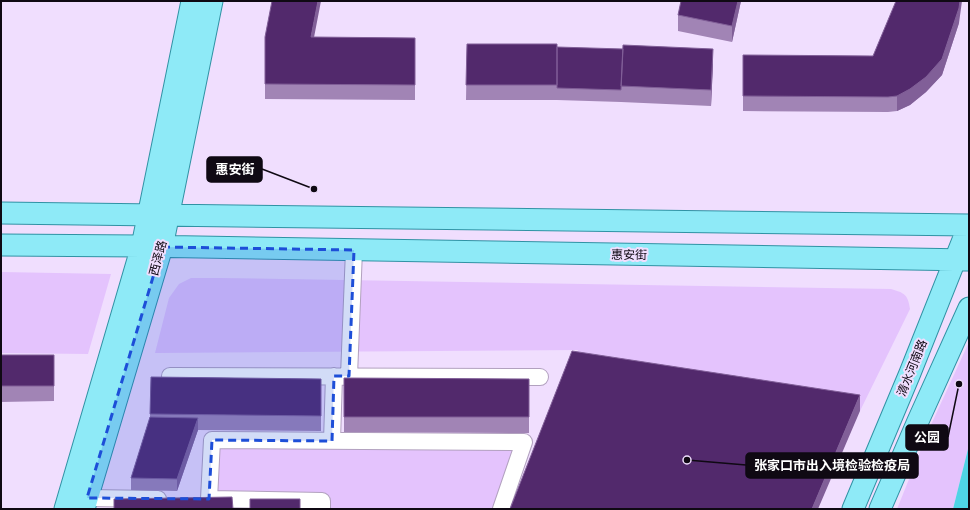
<svg xmlns="http://www.w3.org/2000/svg" width="970" height="510" viewBox="0 0 970 510" font-family="'Times New Roman','Noto Sans SC',serif">
	<rect width="100%" height="100%" fill="#f0defe"/>
	<path fill="#e4c3fd" d="M1,272L111,274L88,354L1,353Z
		M191,278H219L891,289C905,293 908,295 910,309L860,411L572,367L578,350L155,353L169,298L179,284Z
		M969,342V445L953,509H897L930,427Z
		M219,446L514,449L494,509H329L330,496L216,492Z"/>
	<path fill="#4fd3e5" d="M969,445V509H953Z"/>
	<g fill="none" stroke-linecap="round" stroke-linejoin="round">
		<g stroke="#b2a1bf" stroke-width="18">
			<path id="minor" d="M170,376L540,377
				M349,376L354,250
				M332,441L334,376
				M87,498L158,499
				M322,509V501L209,499L212,440L524,442L501,509"/>
		</g>
		<g stroke="#3092a4" stroke-width="23">
			<path id="major" d="M1,213L969,225
				M1,245L142,246L969,260
				M65,509L142,246L192,1
				M84,509L162,247L212,1
				M853,509L910,373L969,225
				M880,509L918,421L969,308"/>
		</g>
		<use href="#minor" stroke="#fff" stroke-width="16"/>
		<use href="#major" stroke="#8eeaf7" stroke-width="21"/>
	</g>
	<path fill="#a184b5" d="M741,1L732,42L678,31V15Z
		M959,23L942,75L926,92L910,105L897,111L888,112L743,111V55L873,56Z
		M265,37L415,38V100L265,99Z
		M467,44L557,47L713,64L711,106L621,102L557,100H466Z
		M1,355H54V401L1,402Z
		M151,377L321,379V431L198,430L177,491L131,490V478L150,417Z
		M344,378L529,379V433L344,432Z"/>
	<path fill="#815f98" d="M318,1H321L311,53V37Z
		M738,1H741L732,42V26Z
		M960,1H962L959,23L942,75L926,92L910,105L897,111V96Z
		M713,49V64L711,106V90Z
		M860,395V411L818,509H812Z
		M198,418V430L177,491V479Z"/>
	<path fill="#52296c" stroke="#815f98" d="M272,1H318L311,37L415,38V85L265,84V37Z
		M681,1H738L732,26L678,15Z
		M896,1H960L959,8L942,59L926,77L910,89L897,96L888,97L743,96V55L873,56Z
		M467,44H557V85H466Z
		M623,45L713,49L711,90L621,86Z
		M557,47L623,49L621,90L557,88Z
		M572,351L860,395L812,509H510Z
		M1,355H54V386H1Z
		M151,377L321,379V416L150,414Z
		M344,378L529,379V417H344Z
		M150,417L198,418L177,479L131,478Z
		M232,497L233,509H114V499Z
		M250,499H300V509H250Z"/>
	<path fill="#1d4ed8" fill-opacity="0.2" stroke="#1d4ed8" stroke-width="3" stroke-dasharray="8 5" stroke-linejoin="round" d="M162,247L354,250L349,376H334L332,441L212,440L209,499L87,498Z"/>
	<g text-anchor="middle" dominant-baseline="central" stroke-width="4" stroke-linejoin="round" paint-order="stroke">
		<g font-size="12" fill="#0f0913" stroke="#f0defe">
			<text transform="translate(629 255) rotate(1)">惠安街</text>
			<text transform="translate(158 258) rotate(-75)">西泽路</text>
			<text transform="translate(912 368) rotate(-68)">清水河南路</text>
		</g>
	</g>
	<path fill="none" stroke="#0f0913" stroke-width="1.5" d="M314 189L262 169M959 384L948 437M687 460L746 465"/>
	<g fill="#0f0913" stroke="#f0defe" stroke-width="1.5">
		<circle cx="314" cy="189" r="4"/>
		<circle cx="959" cy="384" r="4"/>
		<circle cx="687" cy="460" r="4"/>
	</g>
	<g fill="#0f0913" stroke="#0f0913" stroke-width="1.5">
		<rect x="207" y="157" width="55" height="25" rx="4"/>
		<rect x="906" y="425" width="42" height="25" rx="4"/>
		<rect x="746" y="453" width="172" height="25" rx="4"/>
	</g>
	<g font-size="13" text-anchor="middle" font-weight="bold" fill="#fff">
		<text x="235" y="174">惠安街</text>
		<text x="927" y="442">公园</text>
		<text x="832" y="470">张家口市出入境检验检疫局</text>
	</g>
	<rect width="970" height="510" fill="none" stroke="#0f0913" stroke-width="4"/>
</svg>
